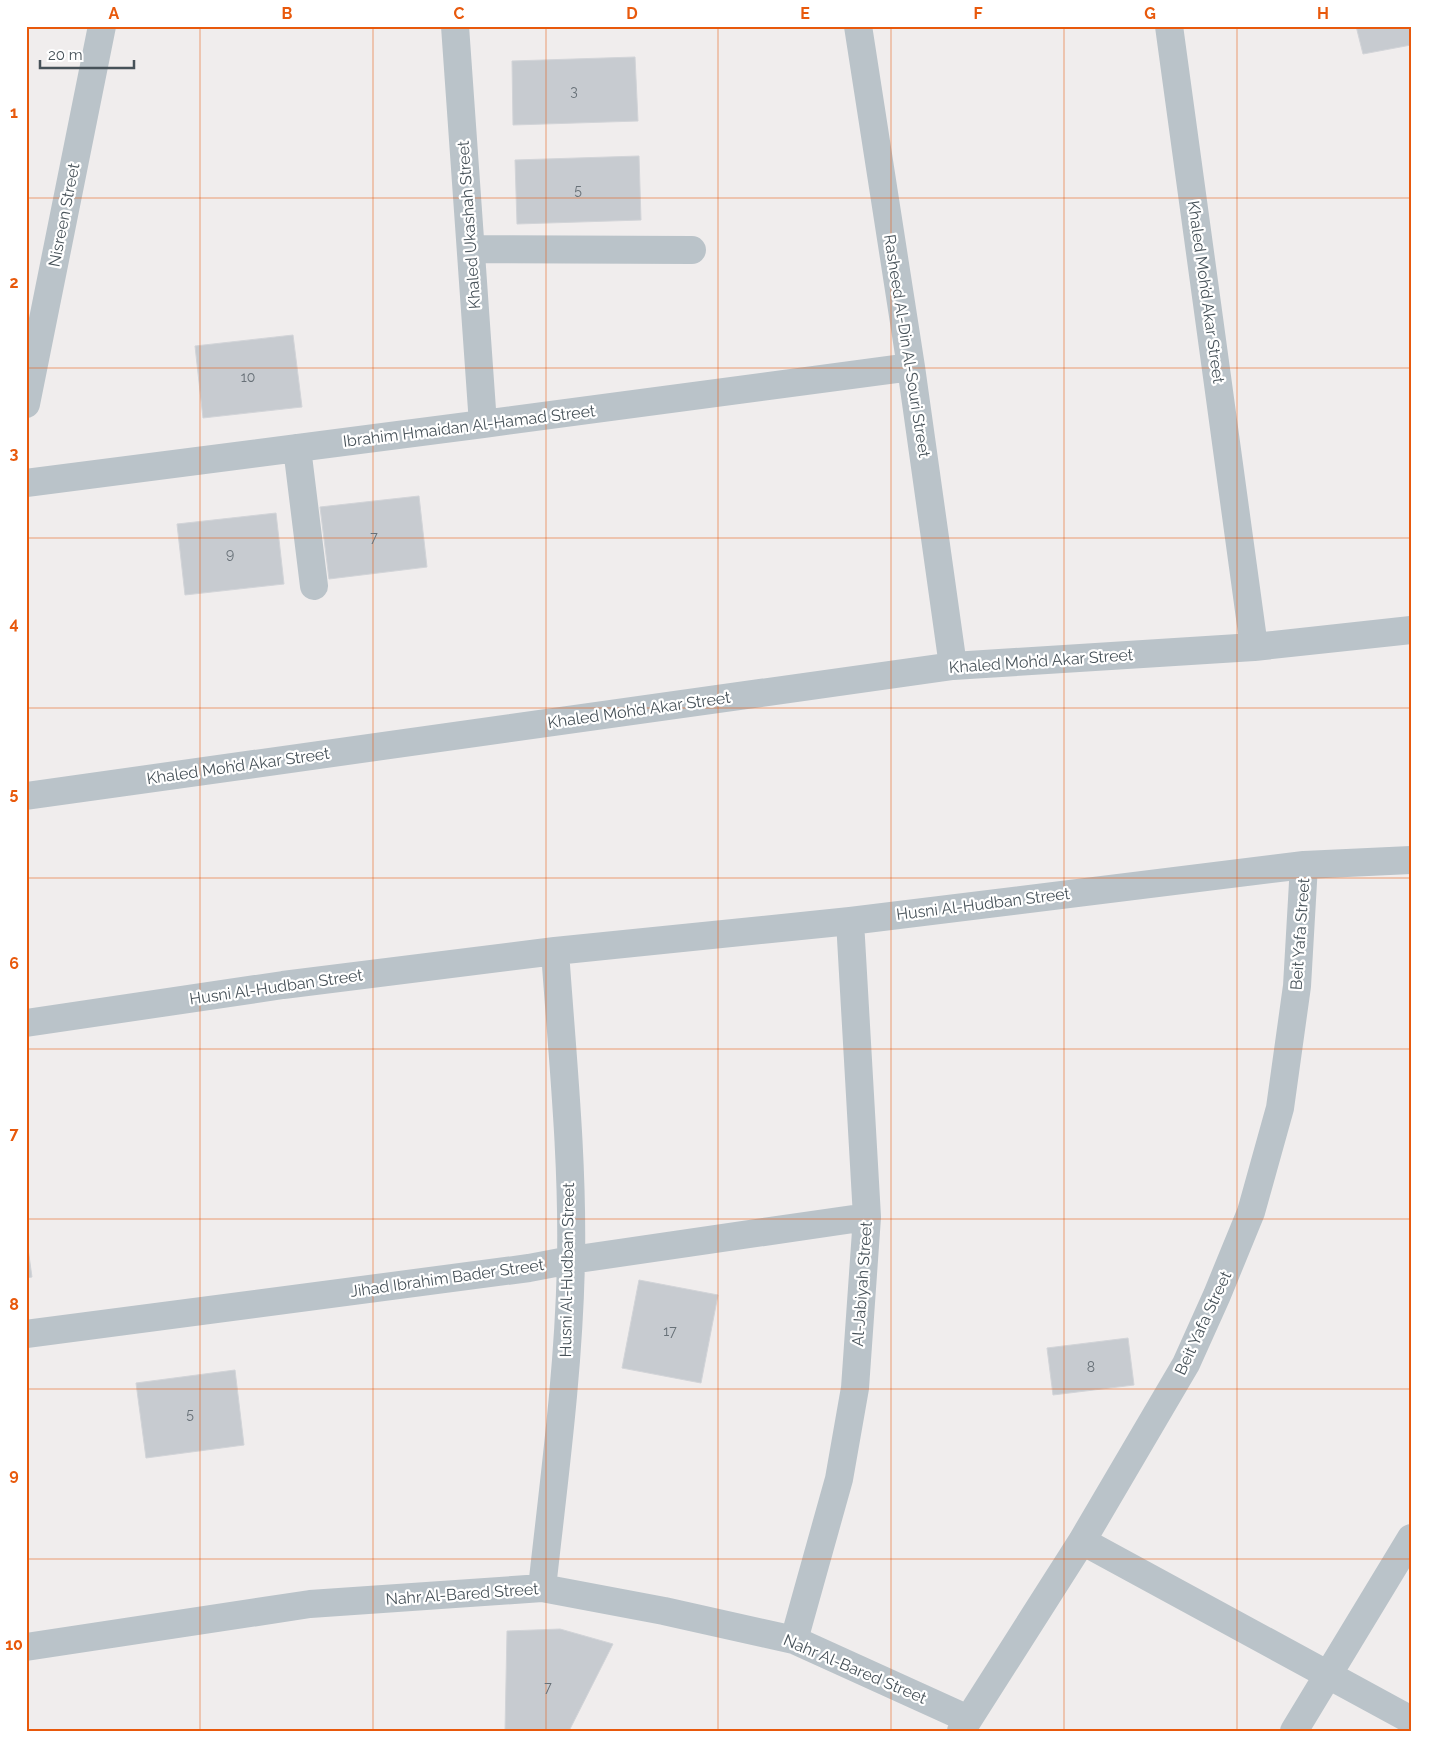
<svg xmlns="http://www.w3.org/2000/svg" width="1437" height="1757" viewBox="0 0 1437 1757" font-family="Raleway,sans-serif">
	<rect width="100%" height="100%" fill="#f0eded"/>
	<path fill="#c7cbd0" stroke="#d2d4d8" d="M1356,26H1411V45L1363,54Z
		M635,57L638,121L513,125L512,61Z
		M639,156L641,220L517,224L515,160Z
		M293,335L302,407L203,418L195,346Z
		M419,496L427,567L329,579L320,507Z
		M276,513L284,584L185,595L177,524Z
		M26,1234L32,1277L26,1278Z
		M639,1280L718,1295L701,1383L622,1368Z
		M1128,1338L1134,1385L1053,1395L1047,1348Z
		M235,1370L244,1445L146,1458L136,1383Z
		M560,1629L613,1644L569,1731H505L507,1631Z"/>
	<g fill="none" stroke-linecap="round" stroke-linejoin="round">
		<path stroke="#bac3c9" stroke-width="28" d="M455,26L483,424
			M858,26L911,367L953,666
			M1169,26L1254,647
			M471,249L692,250
			M26,404L102,26
			M297,448L314,586
			M26,483L483,424L911,367
			M26,796L953,666L1254,647L1411,630
			M26,1023L283,985L555,951L850,921L1304,865L1411,860
			M26,1334L529,1268L571,1260L867,1217
			M1082,1541L1411,1720
			M542,1588C554,1479 569,1370 571,1260C573,1157 562,1053 555,951
			M794,1640L839,1479L855,1388L867,1217L850,921
			M26,1647L310,1604L542,1588L664,1611L794,1640L968,1719
			M961,1731L1082,1541L1186,1364L1217,1295L1251,1212L1280,1108L1297,986L1304,865
			M1294,1731L1411,1538"/>
	</g>
	<path fill="none" stroke="#e8590c" stroke-width="1" stroke-opacity="0.55" d="M200,26V1731M373,26V1731M546,26V1731M718,26V1731M891,26V1731M1064,26V1731M1237,26V1731M26,198H1411M26,368H1411M26,538H1411M26,708H1411M26,878H1411M26,1049H1411M26,1219H1411M26,1389H1411M26,1559H1411"/>
	<g text-anchor="middle" dominant-baseline="central" stroke-width="4.5" stroke-linejoin="round" paint-order="stroke">
		<g font-size="14" fill="#677077">
			<text x="574" y="91">3</text>
			<text x="578" y="190">5</text>
			<text x="248" y="377">10</text>
			<text x="374" y="537">7</text>
			<text x="230" y="554">9</text>
			<text x="670" y="1331">17</text>
			<text x="1091" y="1367">8</text>
			<text x="190" y="1414">5</text>
			<text x="548" y="1687">7</text>
		</g>
		<g font-size="16" fill="#475259" stroke="#fff">
			<text transform="translate(64 215) rotate(-79)">Nisreen Street</text>
			<text transform="translate(469 225) rotate(-94)">Khaled Ukashah Street</text>
			<text transform="translate(1206 292) rotate(82)">Khaled Moh’d Akar Street</text>
			<text transform="translate(907 346) rotate(81)">Rasheed Al-Din Al-Souri Street</text>
			<text transform="translate(469 426) rotate(-7)">Ibrahim Hmaidan Al-Hamad Street</text>
			<text transform="translate(1041 661) rotate(-4)">Khaled Moh’d Akar Street</text>
			<text transform="translate(639 710) rotate(-8)">Khaled Moh’d Akar Street</text>
			<text transform="translate(238 766) rotate(-8)">Khaled Moh’d Akar Street</text>
			<text transform="translate(983 904) rotate(-7)">Husni Al-Hudban Street</text>
			<text transform="translate(1300 934) rotate(-86)">Beit Yafa Street</text>
			<text transform="translate(276 987) rotate(-8)">Husni Al-Hudban Street</text>
			<text transform="translate(567 1270) rotate(-89)">Husni Al-Hudban Street</text>
			<text transform="translate(447 1278) rotate(-8)">Jihad Ibrahim Bader Street</text>
			<text transform="translate(862 1284) rotate(-86)">Al-Jabiyah Street</text>
			<text transform="translate(1203 1323) rotate(-65)">Beit Yafa Street</text>
			<text transform="translate(462 1594) rotate(-4)">Nahr Al-Bared Street</text>
			<text transform="translate(855 1669) rotate(23)">Nahr Al-Bared Street</text>
		</g>
	</g>
	<rect width="1437" height="1757" fill="none" stroke="#ffffff" stroke-width="55"/>
	<path d="M40 60v8h94v-8" fill="none" stroke="#475259" stroke-width="2.5"/>
	<text x="48" y="60" font-size="15" fill="#475259" stroke="#ffffff" stroke-width="4" paint-order="stroke">20 m</text>
	<rect x="28" y="28" width="1382" height="1702" fill="none" stroke="#e8590c" stroke-width="2"/>
	<g font-size="16" text-anchor="middle" font-weight="bold" fill="#e8590c">
		<text x="114" y="19">A</text>
		<text x="287" y="19">B</text>
		<text x="459" y="19">C</text>
		<text x="632" y="19">D</text>
		<text x="805" y="19">E</text>
		<text x="978" y="19">F</text>
		<text x="1150" y="19">G</text>
		<text x="1323" y="19">H</text>
		<text x="14" y="118">1</text>
		<text x="14" y="288">2</text>
		<text x="14" y="459">3</text>
		<text x="14" y="629">4</text>
		<text x="14" y="799">5</text>
		<text x="14" y="969">6</text>
		<text x="14" y="1139">7</text>
		<text x="14" y="1310">8</text>
		<text x="14" y="1480">9</text>
		<text x="14" y="1650">10</text>
	</g>
</svg>
